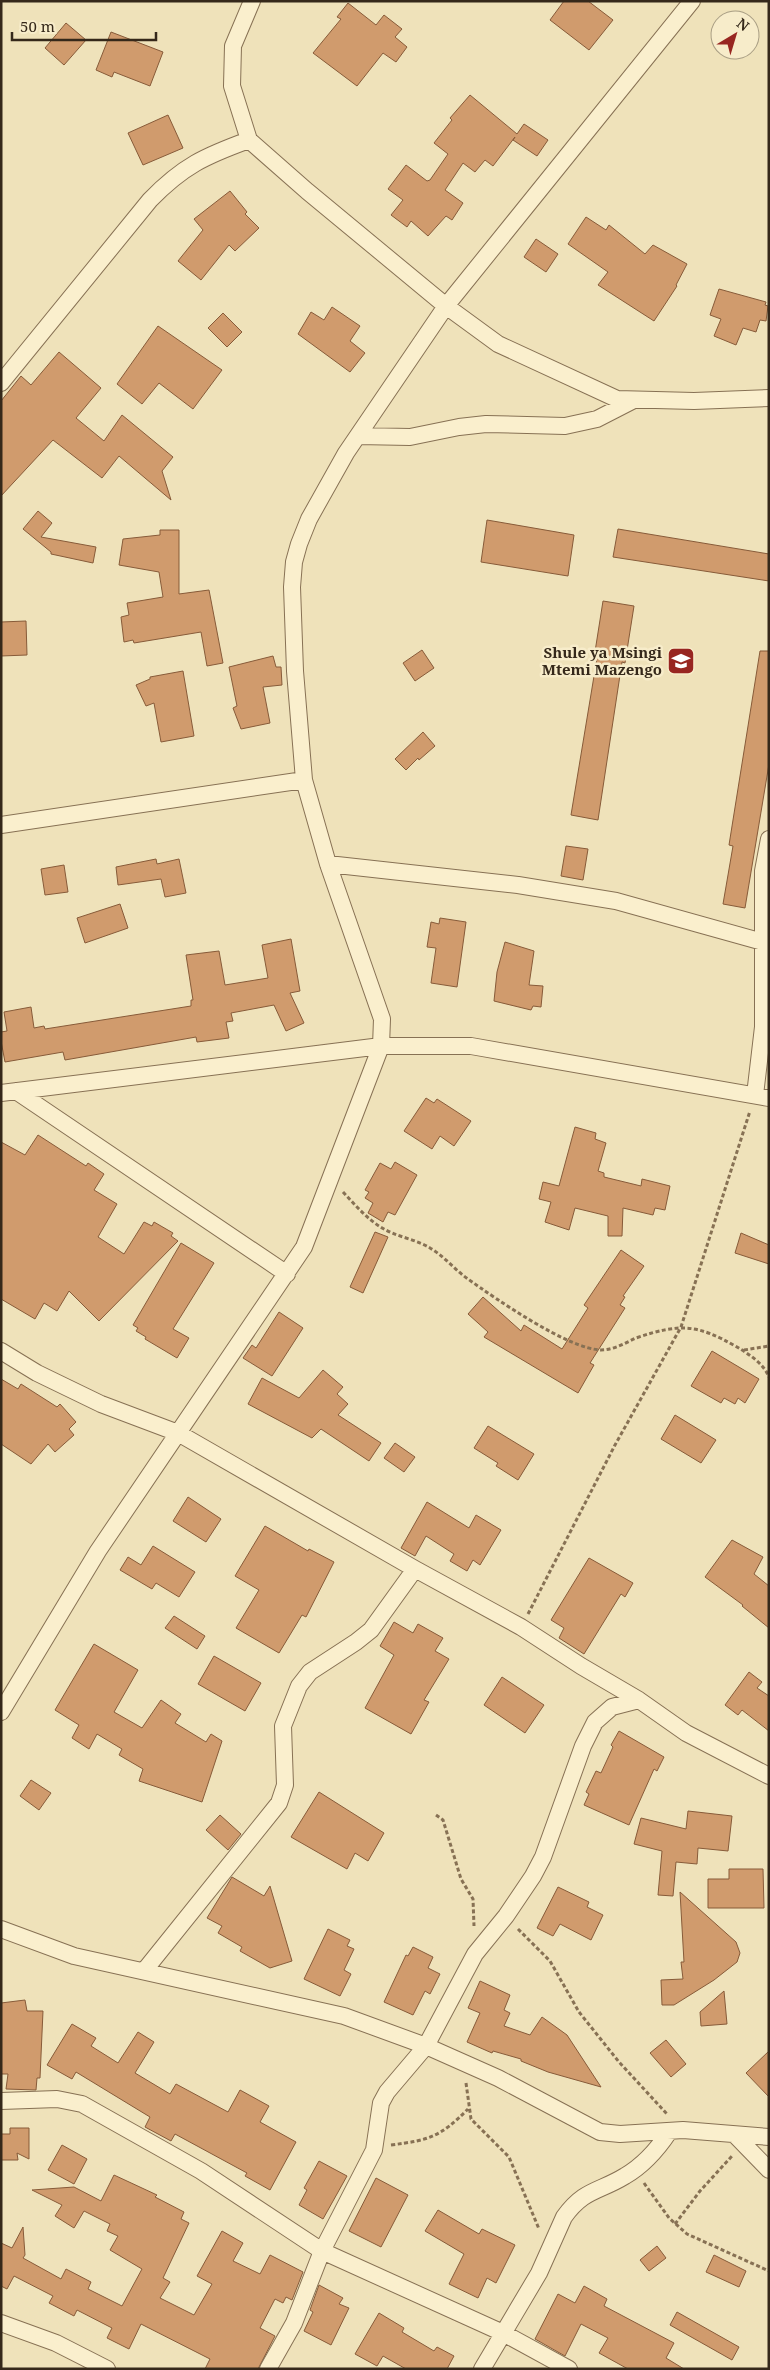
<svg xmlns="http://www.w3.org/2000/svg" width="770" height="2370" viewBox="0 0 770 2370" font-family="'Noto Serif',serif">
	<rect width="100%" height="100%" fill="#efe2ba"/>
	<path fill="#d09b6d" stroke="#875b39" d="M564,1H588L613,20L589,50L550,20Z
		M348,3L376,25L384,15L402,29L395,37L407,47L396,62L383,53L357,86L313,53L341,19L337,17Z
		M66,23L86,40L64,65L45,48Z
		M111,32L163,52L150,86L114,72L112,77L96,70Z
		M470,95L517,134L524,124L548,140L537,156L513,140L515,137L493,166L485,160L475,172L463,163L445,190L463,203L452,220L446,216L428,236L411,221L407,227L391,215L403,200L388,189L406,165L427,181L430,180L448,154L434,143L452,120L450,118Z
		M168,115L183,148L143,165L128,133Z
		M230,191L247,212L245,214L259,228L235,251L229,245L201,280L178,261L203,230L194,219Z
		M586,217L606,230L609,225L645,254L653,245L687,264L676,285L677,286L654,321L598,285L608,272L568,244Z
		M536,239L558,254L546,272L524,257Z
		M719,289L766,302L765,305L768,306L766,321L760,320L756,332L743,328L736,345L714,336L721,319L710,315Z
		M332,307L360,326L350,341L365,353L350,372L298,334L311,312L324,320Z
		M223,313L242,332L227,347L208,328Z
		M158,326L222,370L193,409L159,383L142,404L117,384Z
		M59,352L101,388L76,418L104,441L122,415L173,457L162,471L171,500L119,456L102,478L53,440L1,496V401L21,376L31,385Z
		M38,511L52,523L41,537L96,547L93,563L51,554V552L23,529Z
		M487,520L574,535L568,576L481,562Z
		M618,529L769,554V581L613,557Z
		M160,530H179V594L209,590L223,663L207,666L201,632L134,643L133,640L124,642L121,617L129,615L127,603L163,597L159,572L119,565L123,539L160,535Z
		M603,601L634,606L625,663L622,662L598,820L571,815L597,658H594Z
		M26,621L27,655L1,656V622Z
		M422,650L434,668L415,681L403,663Z
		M760,651H769V764L745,908L723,904L733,846L729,845Z
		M273,656L276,667H281L282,685L263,687L270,723L241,729L233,708L237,706L229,667Z
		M183,671L194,736L161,742L154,703L146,706L136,685L150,679V677Z
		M423,732L435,746L419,760L418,758L406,770L395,759Z
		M566,846L588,849L583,880L561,876Z
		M156,859L157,864L179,859L186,893L165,897L161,879L118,885L116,867Z
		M64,865L68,892L45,895L41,869Z
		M120,904L128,928L85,943L77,918Z
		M440,918L466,922L457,987L431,983L436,948L427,947L431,922L439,924Z
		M291,939L300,991L290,993L304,1023L286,1031L274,1005L231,1013L233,1021L226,1022L229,1038L197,1042L196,1037L65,1060L63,1052L5,1062L1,1041V1032L7,1031L4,1012L31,1007L34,1028L44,1026L45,1029L191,1006V1000H193L186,955L219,951L225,985L268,978L262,945Z
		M505,942L534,951L529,985L543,986L541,1007L533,1006L531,1010L494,1001L497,972Z
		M426,1098L434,1103L437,1099L471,1121L454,1146L440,1136L432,1149L404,1131Z
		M575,1127L596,1133L595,1139L606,1143L598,1171L604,1173V1177L641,1186L642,1179L670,1186L665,1210L655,1208L653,1215L623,1208L622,1236H608V1216L575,1208L569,1230L545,1222L551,1202L539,1199L543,1182L559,1186Z
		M38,1135L86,1166L88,1163L104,1174L94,1190L117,1204L98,1237L124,1254L144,1222L152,1226L154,1222L173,1233L171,1236L178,1241L99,1321L69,1291L57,1311L44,1303L35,1319L1,1299V1142L25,1155Z
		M395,1162L417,1175L395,1215L388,1212L383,1222L368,1213L373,1203L365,1198L369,1192L365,1190L380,1163L391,1169Z
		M375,1232L388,1237L363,1293L350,1287Z
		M741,1233L769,1245V1264L735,1253Z
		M181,1243L214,1263L173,1329L189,1338L177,1358L145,1339L146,1337L136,1331L138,1328L133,1325Z
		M621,1250L644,1266L623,1296L625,1297L620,1305L625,1308L590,1363L594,1365L578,1393L484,1337L488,1332L468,1314L483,1297L521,1331L524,1325L562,1349L588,1308L584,1305Z
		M279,1312L303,1328L272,1376L243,1358L252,1345L256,1348Z
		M712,1351L759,1379L745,1403L738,1398L735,1404L724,1398L721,1403L691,1386Z
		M323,1370L343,1387L337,1394L348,1404L338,1415L381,1443L369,1461L321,1429L312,1438L248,1404L262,1378L299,1398Z
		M1,1379L18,1389L21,1384L57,1407L60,1404L76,1422L69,1429L74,1435L55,1452L48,1444L31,1464L1,1444Z
		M675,1415L716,1440L701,1463L661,1439Z
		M488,1426L534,1454L518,1480L496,1466L498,1463L474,1448Z
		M395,1443L415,1457L404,1472L384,1458Z
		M188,1497L221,1519L206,1542L173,1521Z
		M427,1502L469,1528L476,1515L501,1530L480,1565L473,1560L467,1571L450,1561L454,1554L426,1536L415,1556L401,1548Z
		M265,1526L308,1551L309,1549L334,1562L306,1617L302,1615L279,1653L236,1628L259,1590L235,1576Z
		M732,1540L763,1557L754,1574L769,1586V1628L742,1606L743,1605L705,1577Z
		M153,1546L195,1572L179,1597L156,1583L152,1589L120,1570L128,1557L141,1565Z
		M589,1558L633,1583L625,1597L621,1594L584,1654L559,1638L564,1628L551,1620Z
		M174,1616L205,1636L197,1649L165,1628Z
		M394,1622L413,1633L418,1624L443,1638L435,1651L449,1659L424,1700L429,1702L411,1734L365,1708L394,1655L380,1646Z
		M94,1644L138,1670L114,1712L142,1728L161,1700L181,1714L175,1723L206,1742L211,1734L222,1741L202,1802L139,1781L143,1769L119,1755L122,1749L97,1734L89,1749L72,1738L79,1725L55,1710Z
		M214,1656L261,1683L245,1711L198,1684Z
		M749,1672L762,1682L757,1688L769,1696V1731L742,1710L738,1715L725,1705Z
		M502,1677L544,1705L525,1733L484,1705Z
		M619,1731L664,1757L657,1771L654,1769L629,1825L584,1805L589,1794L586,1792L596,1771L601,1773L613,1747L611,1745Z
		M31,1780L51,1793L39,1810L20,1796Z
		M319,1792L384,1833L368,1861L355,1853L347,1869L291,1837Z
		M688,1811L732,1816L728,1851L698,1848L697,1864L676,1862L673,1896L658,1895L662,1851L634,1844L641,1818L686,1829Z
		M220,1815L241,1834L228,1850L206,1830Z
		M729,1869H763L764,1908H708V1879H729Z
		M232,1877L264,1896L270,1886L292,1961L270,1968L240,1951L242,1947L218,1933L222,1926L207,1918Z
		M558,1887L589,1902L587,1907L603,1915L591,1940L560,1924L553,1936L537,1928Z
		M680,1892L736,1942L740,1953L737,1962L714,1980L674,2005H662L661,1980L683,1979L681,1962H684Z
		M328,1929L350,1940L347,1946L354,1949L344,1970L351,1974L340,1996L304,1979Z
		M413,1947L433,1957L428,1968L440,1974L430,1994L425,1991L413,2015L384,2002L406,1955L408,1956Z
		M480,1981L510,1995L504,2010L510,2013L504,2026L530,2035L542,2017L567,2035L601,2087L548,2072L521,2061V2059L493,2051L492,2053L467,2042L480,2013L468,2008Z
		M724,1991L727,2024L701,2026L700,2012Z
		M25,2000L27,2011H43L40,2078H37L36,2090L6,2089L8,2074H1V2003Z
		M72,2024L96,2038L91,2046L118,2063L138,2032L154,2042L135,2073L170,2094L176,2084L228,2112L240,2090L269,2106L260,2122L296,2142L270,2190L245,2176L247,2173L175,2134L171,2141L145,2127L150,2117L76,2072L72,2079L47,2065Z
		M666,2040L686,2064L671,2077L650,2053Z
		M769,2051V2097L746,2073Z
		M10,2128H29V2159L17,2153L18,2160H1V2134H10Z
		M62,2145L87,2159L74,2184L48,2170Z
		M319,2161L347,2176L323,2219L299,2205L307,2190L304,2188Z
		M114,2175L157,2195L155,2197L184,2212L181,2219L189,2223L163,2278L170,2282L160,2298L194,2315L212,2284L197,2276L222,2231L243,2243L233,2261L260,2274L270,2255L303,2272L292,2300L286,2297L283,2303L275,2299L260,2328L275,2336L258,2369H205L210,2359L141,2324L129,2349L107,2338L112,2328L77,2310L74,2316L49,2303L53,2296L14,2276L7,2289L1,2286V2243L12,2248L23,2227L25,2255L23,2258L61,2279L66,2269L91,2282L88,2289L122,2306L142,2269L110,2250L118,2236L107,2231L110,2224L84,2211L74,2228L55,2216L62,2205L32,2190L74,2187L101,2201Z
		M376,2178L408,2195L381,2247L349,2231Z
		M438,2210L479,2234L482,2229L515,2245L496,2283L487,2278L478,2298L449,2284L464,2254L425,2231Z
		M657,2246L666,2258L649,2271L640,2260Z
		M714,2255L746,2271L739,2287L706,2272Z
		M319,2285L343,2298L339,2304L349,2308L331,2345L304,2331L313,2312L310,2310Z
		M584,2286L607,2299L604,2306L674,2343L666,2358L684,2369H628L599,2353L608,2338L581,2324L565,2356L535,2339L558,2294L575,2303Z
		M677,2312L739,2347L732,2360L670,2325Z
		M379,2313L404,2328L402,2332L434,2351L437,2347L454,2356L447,2369H406L383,2356L377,2366L355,2354Z"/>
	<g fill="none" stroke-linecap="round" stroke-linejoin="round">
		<g stroke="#877154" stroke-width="18">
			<path id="minor" d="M252,1L233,46L232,86L249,140L307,191L446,306L498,344L617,399L694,401L769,398
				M1,383L150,200C183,166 205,156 249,140
				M358,436L410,437L459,427L486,424L565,426L597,419L634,400
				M1,825L304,780
				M328,864L518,885L616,901L763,942
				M16,1091L287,1274
				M1,1093L381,1046H471L769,1098
				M755,1095L763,1027V871L769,839
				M1,1351L37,1373L101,1404L178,1433L415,1569L521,1627L581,1666L639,1700L686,1733L769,1776
				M1,1712L98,1551L304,1247L381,1046L382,1019L328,864L304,780L295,671L292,587L294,562L299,544L309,519L346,453L446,306L692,1
				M1,1929L74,1956L344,2016L426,2046L498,2078L600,2132L620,2134L683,2130L769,2137
				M144,1971L279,1803L285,1785L283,1726L299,1686L310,1672L356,1642L371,1630L415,1569
				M1,2101L57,2099L82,2104L201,2171L322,2251L503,2333L569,2369
				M735,2135L769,2170
				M1,2323L56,2343L107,2369
				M268,2369L294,2323L322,2251L374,2150L381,2103L387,2092L426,2046L475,1954L506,1916L533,1876L543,1857L583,1746L595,1722L612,1707L639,1700
				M482,2369L539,2273L564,2217C584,2189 599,2192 625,2176C644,2165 657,2150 669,2132"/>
		</g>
		<path stroke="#877154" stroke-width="3" stroke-dasharray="4 2.5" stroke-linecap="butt" d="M343,1192C358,1208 371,1224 392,1233C404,1238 419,1241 430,1248C444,1256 455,1270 468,1279C496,1299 568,1349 601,1350C614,1350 625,1343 636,1338C680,1323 697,1324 737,1347C749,1354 764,1364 769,1377
			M744,1350L769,1346
			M528,1614L615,1445L681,1327L750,1111
			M436,1815L443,1820L461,1879L473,1899L474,1926
			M518,1929L550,1961L579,2012L619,2062L667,2114
			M466,2083L471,2119L509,2157L539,2229
			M391,2145C430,2140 440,2137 468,2109
			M644,2183L669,2218L687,2234L769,2271
			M675,2224L700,2191L732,2156"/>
		<use href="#minor" stroke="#faefcd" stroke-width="16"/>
	</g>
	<defs>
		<g id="school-square" transform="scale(1.4375)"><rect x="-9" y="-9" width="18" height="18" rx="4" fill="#982621" stroke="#f7ecca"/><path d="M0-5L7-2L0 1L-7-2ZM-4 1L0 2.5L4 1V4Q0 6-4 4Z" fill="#fff"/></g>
	</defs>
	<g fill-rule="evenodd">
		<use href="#school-square" x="681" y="661"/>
	</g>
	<g text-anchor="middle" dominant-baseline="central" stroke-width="5" stroke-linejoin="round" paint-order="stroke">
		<g font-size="15" font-weight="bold" fill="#35281a" stroke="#f7ecca" text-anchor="end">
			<text x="662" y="652">Shule ya Msingi<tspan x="662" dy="17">Mtemi Mazengo</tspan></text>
		</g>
	</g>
	<rect width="770" height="2370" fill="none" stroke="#35281a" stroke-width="5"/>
	<g transform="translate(735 35) rotate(38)"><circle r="24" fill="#f7ecca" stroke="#a99e84"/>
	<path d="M0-4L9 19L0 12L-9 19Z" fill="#982621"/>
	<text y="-8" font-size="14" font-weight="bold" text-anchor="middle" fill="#35281a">N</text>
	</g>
	<path d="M12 32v8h144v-8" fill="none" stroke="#35281a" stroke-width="2.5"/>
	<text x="20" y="32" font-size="15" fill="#35281a" stroke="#f7ecca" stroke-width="4" paint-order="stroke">50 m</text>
</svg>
